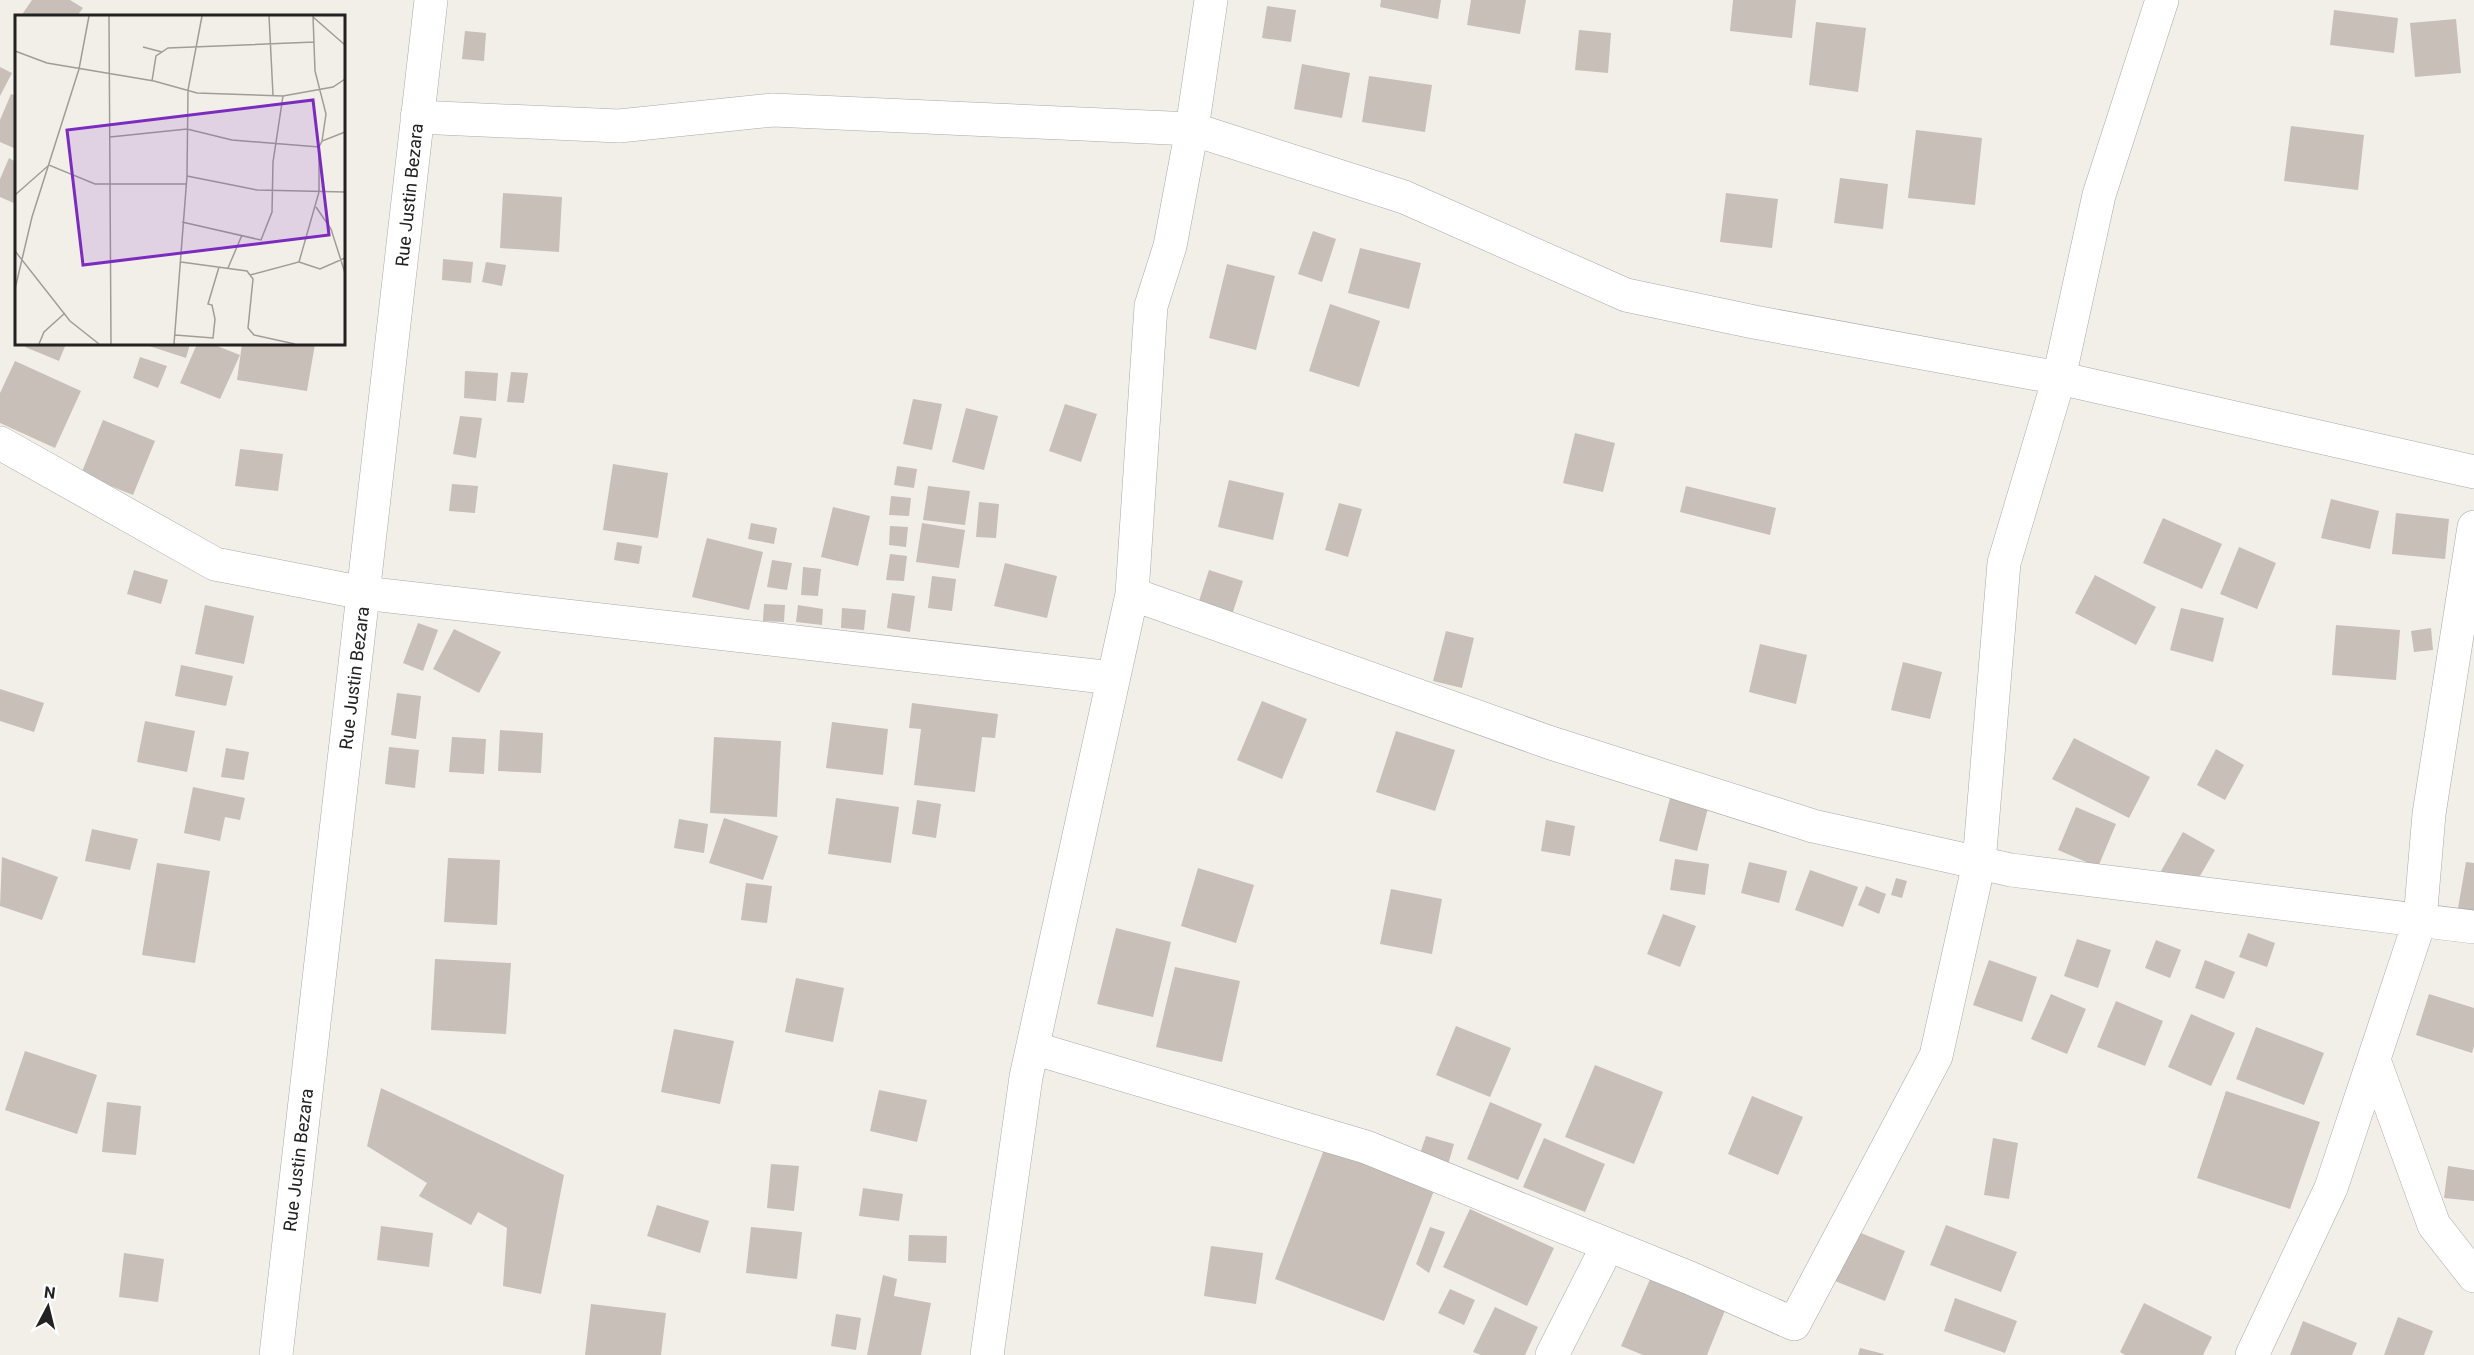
<svg xmlns="http://www.w3.org/2000/svg" width="2474" height="1355" viewBox="0 0 2474 1355" font-family="Roboto,sans-serif">
	<rect width="100%" height="100%" fill="#f2efe9"/>
	<path fill="#c7bfb8" d="M32,0H70L83,8L77,16H21Z
		M1381,0H1441L1438,19L1380,7Z
		M1471,0H1526L1520,34L1467,25Z
		M1733,0H1796L1792,38L1730,31Z
		M1267,6L1296,10L1291,42L1262,38Z
		M2334,10L2398,18L2394,53L2330,45Z
		M2456,19L2461,73L2415,77L2410,23Z
		M1816,22L1866,28L1858,92L1809,85Z
		M1579,30L1611,33L1608,73L1575,70Z
		M465,31L486,33L484,61L462,59Z
		M1302,64L1350,73L1342,118L1294,109Z
		M0,67L12,73L0,96Z
		M1369,76L1432,85L1425,132L1362,122Z
		M11,94L16,96V149L0,142V120Z
		M2291,126L2364,135L2358,190L2284,181Z
		M1916,130L1982,138L1975,205L1908,198Z
		M9,158L16,162V204L0,197V179Z
		M1840,178L1888,184L1883,229L1834,223Z
		M503,193L562,197L559,252L500,248Z
		M1726,193L1778,199L1772,248L1720,242Z
		M1313,231L1336,239L1322,282L1298,274Z
		M1360,248L1421,263L1409,309L1348,293Z
		M443,259L473,262L471,283L442,280Z
		M486,262L506,265L502,286L482,282Z
		M1227,264L1275,276L1256,350L1209,338Z
		M1330,304L1380,321L1359,387L1309,371Z
		M26,344H66L59,361L25,347Z
		M143,344H190L186,358Z
		M197,344H212L240,355L220,399L180,383Z
		M242,344H315L307,391L237,380Z
		M140,357L167,366L158,388L133,378Z
		M15,361L81,391L55,448L0,423V393Z
		M465,371L498,373L496,401L464,398Z
		M511,372L528,373L524,403L507,402Z
		M913,399L942,404L932,450L903,444Z
		M1065,404L1097,414L1081,462L1049,451Z
		M966,408L998,416L984,470L952,462Z
		M460,416L482,418L476,458L453,454Z
		M103,420L155,441L133,495L81,474Z
		M1575,433L1615,443L1603,492L1563,483Z
		M240,449L283,454L278,491L235,486Z
		M613,464L668,473L658,538L603,530Z
		M897,466L917,469L914,488L894,485Z
		M1229,480L1284,493L1273,540L1218,527Z
		M452,484L478,486L475,513L449,511Z
		M928,486L970,491L965,525L923,520Z
		M1686,486L1776,508L1770,535L1680,512Z
		M891,496L911,498L909,516L889,515Z
		M2331,499L2379,511L2370,549L2321,538Z
		M979,502L999,504L996,538L976,537Z
		M1339,503L1362,509L1348,557L1325,550Z
		M833,507L870,516L858,566L821,557Z
		M2396,513L2449,519L2445,559L2392,554Z
		M2163,518L2222,544L2202,589L2143,563Z
		M751,523L777,528L774,544L748,539Z
		M922,523L965,530L959,568L916,562Z
		M890,526L908,527L906,547L889,545Z
		M707,538L763,552L749,610L692,597Z
		M617,542L642,546L639,564L614,560Z
		M2239,547L2276,563L2257,609L2220,594Z
		M890,554L907,556L904,581L886,580Z
		M772,560L792,563L787,590L767,587Z
		M1005,563L1057,576L1047,618L994,606Z
		M803,567L821,569L818,596L801,595Z
		M134,570L168,580L161,604L127,594Z
		M1209,570L1243,581L1231,618L1197,607Z
		M2095,575L2156,607L2136,645L2075,613Z
		M932,576L956,579L952,611L928,608Z
		M892,593L915,596L910,632L887,628Z
		M764,604L785,605L784,622L763,621Z
		M205,605L254,616L244,664L195,654Z
		M798,605L823,609L822,625L796,622Z
		M842,608L866,610L864,630L841,628Z
		M2181,608L2224,618L2213,662L2170,650Z
		M418,623L438,630L423,671L403,663Z
		M2336,625L2400,630L2396,680L2332,675Z
		M2431,628L2433,650L2414,652L2411,631Z
		M454,629L501,652L479,693L433,669Z
		M1446,631L1474,638L1462,688L1433,681Z
		M1760,644L1807,655L1796,704L1749,692Z
		M1903,662L1942,672L1930,719L1891,710Z
		M181,665L233,676L226,706L175,696Z
		M0,689L44,703L34,732L0,721Z
		M397,693L421,696L416,739L391,735Z
		M1262,701L1307,719L1282,779L1237,760Z
		M912,703L998,714L995,738L982,737L975,792L914,785L921,729L909,728Z
		M145,721L195,731L187,772L137,762Z
		M832,722L888,729L883,775L826,768Z
		M500,730L543,733L541,773L498,771Z
		M1396,731L1455,750L1435,811L1376,792Z
		M452,737L486,739L484,774L449,772Z
		M714,737L781,741L777,817L710,813Z
		M2074,738L2150,777L2129,818L2052,779Z
		M389,747L419,750L415,788L385,784Z
		M226,748L249,752L244,780L221,777Z
		M2216,749L2244,765L2225,800L2197,785Z
		M193,787L245,798L240,820L225,817L220,841L184,833Z
		M836,798L899,807L891,863L828,854Z
		M1670,798L1708,808L1697,851L1659,841Z
		M917,800L941,804L936,838L912,834Z
		M2076,807L2116,824L2098,867L2058,850Z
		M724,818L778,836L763,880L709,863Z
		M679,819L708,824L704,853L674,848Z
		M1546,820L1575,826L1570,856L1541,851Z
		M92,829L138,839L130,870L85,861Z
		M2183,832L2215,850L2193,888L2161,871Z
		M2,857L58,877L42,920L0,906Z
		M448,858L500,860L497,925L444,922Z
		M1675,859L1709,864L1705,895L1670,890Z
		M1749,862L1787,871L1779,903L1741,893Z
		M2466,862L2474,863V911L2458,908Z
		M157,863L210,871L195,963L142,955Z
		M1198,868L1254,885L1236,943L1181,926Z
		M1810,870L1858,887L1843,927L1795,910Z
		M1896,878L1907,881L1902,898L1891,895Z
		M746,883L772,886L767,923L741,920Z
		M1866,886L1886,894L1879,914L1858,905Z
		M1391,889L1442,899L1432,954L1380,944Z
		M1663,914L1696,926L1680,967L1647,954Z
		M1116,928L1171,942L1153,1017L1097,1004Z
		M2248,933L2275,943L2267,967L2239,957Z
		M2077,939L2111,950L2098,988L2064,976Z
		M2156,940L2181,950L2170,978L2145,968Z
		M435,959L511,963L506,1034L431,1030Z
		M1989,960L2037,977L2022,1022L1973,1005Z
		M2205,960L2235,972L2224,999L2195,988Z
		M1175,967L1240,981L1222,1062L1156,1047Z
		M796,978L844,988L833,1042L785,1032Z
		M2051,994L2086,1009L2067,1054L2031,1039Z
		M2429,994L2474,1008V1046L2472,1053L2416,1035Z
		M2116,1001L2163,1021L2145,1066L2097,1047Z
		M2191,1014L2235,1033L2211,1086L2168,1067Z
		M1456,1026L1511,1048L1490,1097L1436,1075Z
		M2256,1027L2324,1053L2304,1105L2236,1079Z
		M674,1029L734,1041L720,1104L661,1092Z
		M25,1051L97,1075L77,1134L5,1110Z
		M1595,1065L1663,1092L1634,1164L1565,1137Z
		M381,1088L564,1175L541,1294L503,1286L507,1228L478,1212L471,1225L419,1196L427,1183L367,1146Z
		M879,1090L927,1100L917,1142L870,1131Z
		M2226,1091L2320,1122L2290,1209L2197,1178Z
		M1752,1096L1803,1117L1778,1175L1728,1154Z
		M107,1102L141,1106L136,1155L102,1152Z
		M1490,1102L1542,1124L1518,1180L1467,1159Z
		M1426,1136L1454,1144L1445,1175L1416,1165Z
		M1544,1138L1605,1164L1585,1212L1523,1187Z
		M1993,1138L2018,1143L2009,1199L1984,1195Z
		M1325,1147L1435,1188L1384,1321L1275,1279Z
		M771,1164L799,1166L794,1211L767,1208Z
		M2448,1166L2474,1170V1201L2444,1198Z
		M863,1188L903,1194L899,1221L859,1216Z
		M657,1205L709,1221L700,1253L647,1236Z
		M1470,1209L1554,1248L1527,1306L1443,1267Z
		M1946,1225L2017,1252L2001,1292L1930,1265Z
		M381,1226L433,1233L429,1267L377,1260Z
		M751,1227L802,1232L797,1279L746,1273Z
		M1430,1227L1445,1232L1429,1273L1416,1264Z
		M1856,1231L1905,1251L1885,1301L1835,1281Z
		M909,1235L947,1236L946,1263L908,1261Z
		M1211,1246L1263,1253L1256,1304L1204,1296Z
		M124,1253L164,1259L158,1302L119,1297Z
		M883,1275L897,1279L894,1296L931,1303L921,1355H867Z
		M1651,1277L1726,1308L1707,1355H1643L1621,1346Z
		M1450,1289L1475,1300L1464,1325L1438,1313Z
		M1955,1298L2017,1321L2005,1353L1944,1331Z
		M2144,1303L2212,1337L2203,1355H2125L2120,1352Z
		M591,1304L666,1313L661,1355H585Z
		M1495,1307L1538,1327L1525,1355H1481L1473,1352Z
		M836,1314L861,1318L856,1350L831,1346Z
		M2398,1317L2433,1331L2424,1355H2384Z
		M2303,1321L2357,1343L2352,1355H2290Z
		M1860,1348L1884,1354L1883,1355H1858Z"/>
	<g fill="none" stroke-linecap="round" stroke-linejoin="round">
		<g stroke="#a9a9a9" stroke-width="34">
			<path id="minor" d="M417,117L619,126L773,110L1192,129L1404,197L1626,295L1754,322L2059,378L2474,472
				M0,443L215,564L363,593L1113,678
				M1132,594L1551,743L1813,826L2011,870L2474,927
				M1033,1048L1366,1147L1690,1278L1794,1324L1936,1056L1979,863L2004,563L2059,378L2099,195L2162,0
				M2374,1060L2434,1225L2474,1276
				M987,1355L1026,1077L1132,594L1151,306L1170,246L1192,129L1211,0
				M1552,1355L1608,1245
				M2252,1355L2331,1188L2420,920L2429,814L2474,527"/>
		</g>
		<g stroke="#a9a9a9" stroke-width="34">
			<path id="tertiary" d="M276,1355L431,0"/>
		</g>
		<use href="#minor" stroke="#fff" stroke-width="33"/>
		<use href="#tertiary" stroke="#fff" stroke-width="33"/>
	</g>
	<g text-anchor="middle" dominant-baseline="central" stroke-width="4.5" stroke-linejoin="round" paint-order="stroke">
		<g font-size="18" fill="#222" stroke="#fff">
			<text transform="translate(409 195) rotate(-84)">Rue Justin Bezara</text>
			<text transform="translate(354 678) rotate(-83)">Rue Justin Bezara</text>
			<text transform="translate(298 1160) rotate(-83)">Rue Justin Bezara</text>
		</g>
	</g>
	<g transform="translate(15 15)">
		<rect width="330" height="330" fill="#f2efe9"/>
		<path fill="none" stroke="#9f9d99" stroke-width="1.5" d="M94,1L96,329M254,1L258,80M298,1L300,56L311,99L307,126M298,2L330,30M128,32L147,37M0,36L32,48L139,66L182,78L268,81L318,72L330,64M137,66L141,41L153,33L299,27M95,122L172,114L217,125L304,132L307,126L330,117M172,161L242,175L330,177M0,180L34,150L80,169H171M301,192L316,214L330,258M167,207L246,225L257,197L258,147L268,81M0,236L55,306L84,329M166,247L232,256L238,264L233,313L239,320L280,329M284,247L305,254L330,243M213,253L227,220M235,260L284,247L304,177V132M0,274L17,202L64,54L74,1M160,320L198,323L200,304L197,290L193,289L204,252M24,329L29,317L50,298M159,329L172,161L173,75L187,1"/>
		<path fill="#7b2cbf" fill-opacity="0.15" stroke="#7b2cbf" stroke-width="3" d="M298,85L314,220L68,250L52,115Z"/>
		<rect width="330" height="330" fill="none" stroke="#222" stroke-width="3"/>
	</g>
	<g transform="translate(48 1307) rotate(7)" stroke="#ffffff" stroke-width="4.5" paint-order="stroke">
	<path d="M0-4.5L10 22L0 15L-10 22Z" fill="#222222"/>
	<text y="-9" font-size="16" font-weight="bold" text-anchor="middle" fill="#222222">N</text>
	</g>
</svg>
